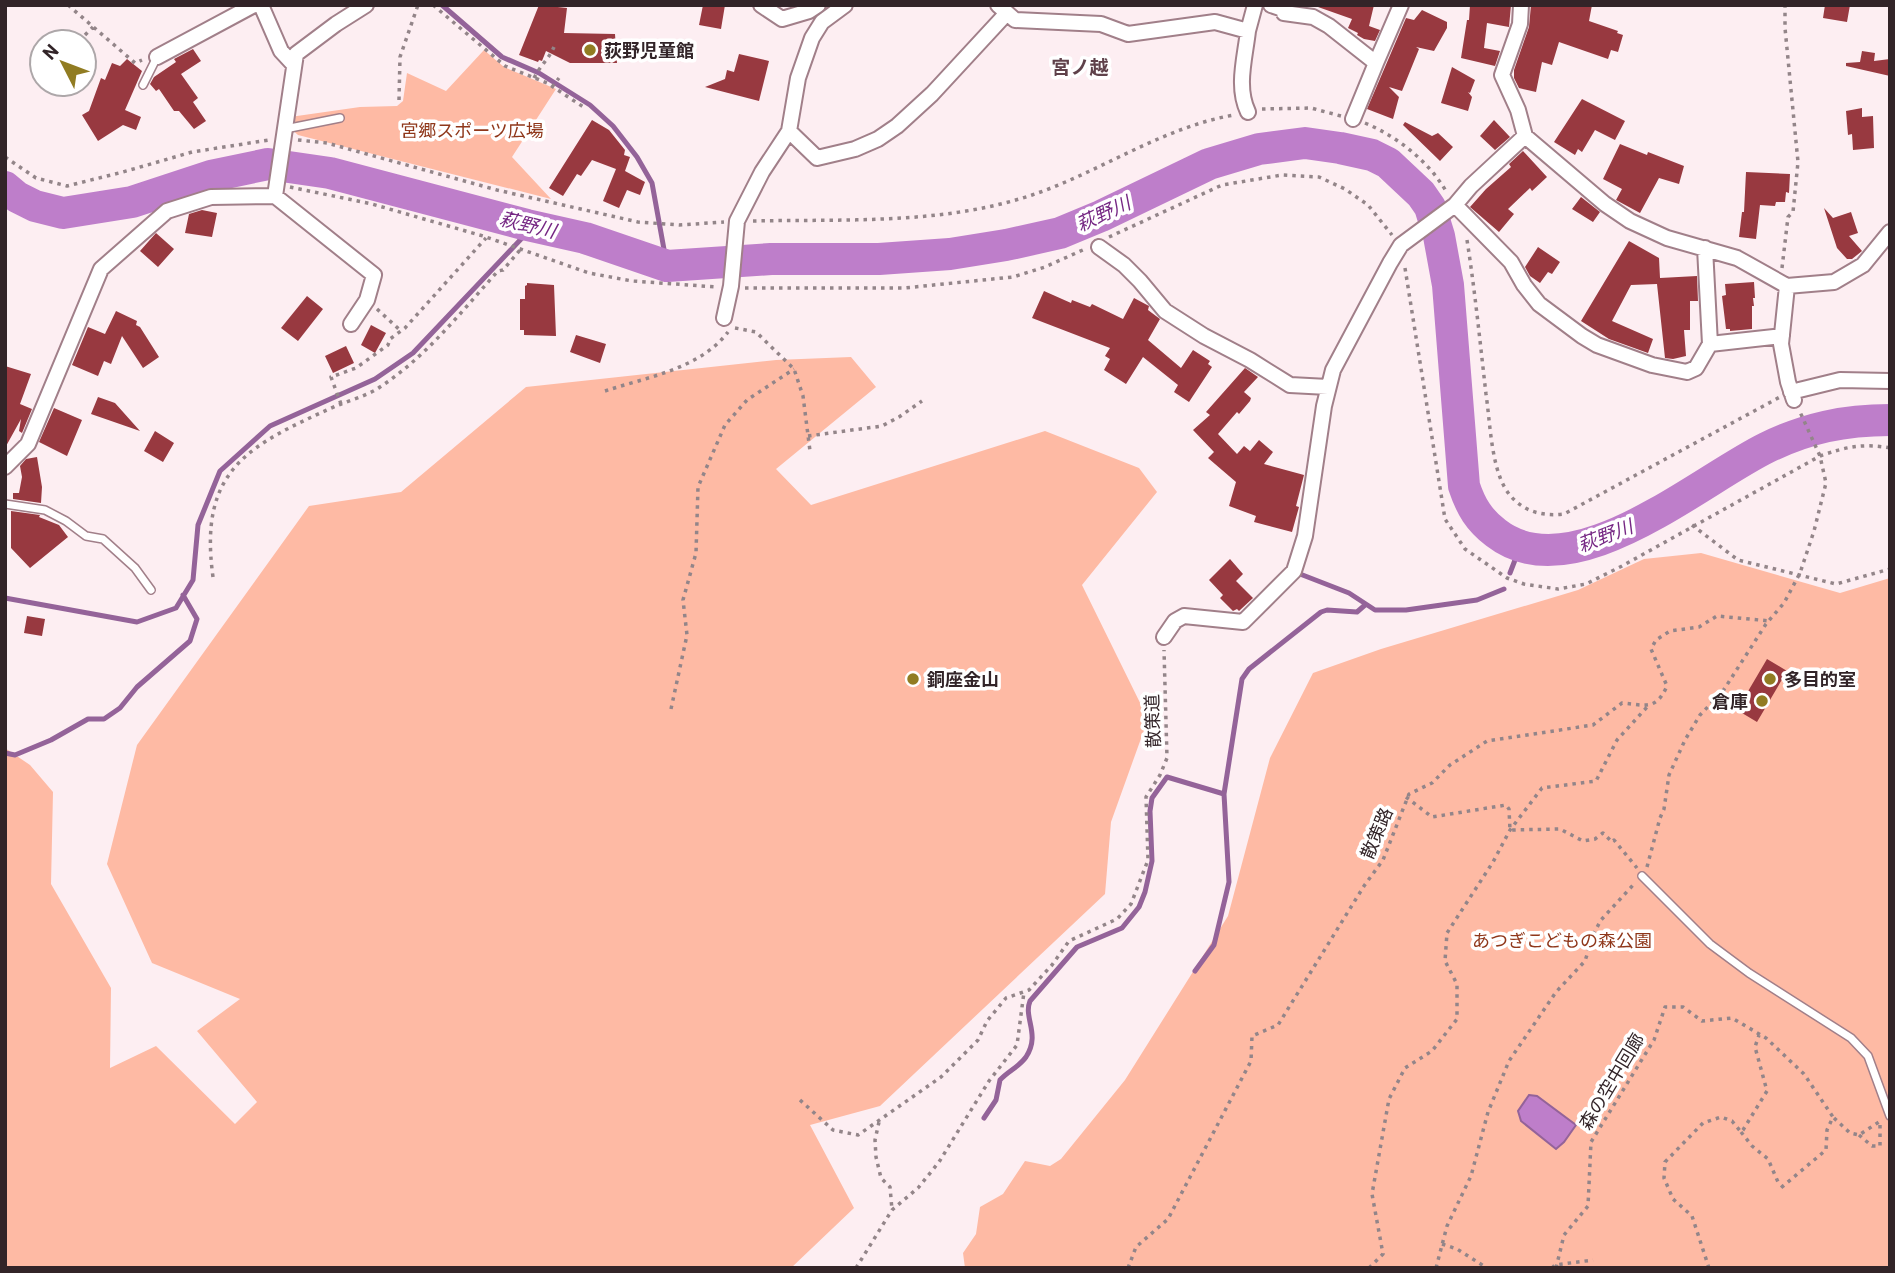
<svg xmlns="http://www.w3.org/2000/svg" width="1895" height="1273" viewBox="0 0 1895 1273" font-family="Barlow,'Noto Sans JP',sans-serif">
	<rect width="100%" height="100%" fill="#fdeef2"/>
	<path fill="#febaa4" d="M484,50L504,67L556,89L512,157L551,199L298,135L289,127L290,117L360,107L397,106L403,101L407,73L446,91Z
		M851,357L876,387L776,469L811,505L1045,431L1139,468L1157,492L1082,585L1148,719L1111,822L1105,894L880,1106L810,1125L854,1208L791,1268H5V748L30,765L53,792L51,884L111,988L110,1068L156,1046L235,1124L257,1102L197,1031L240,999L152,963L107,864L137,745L309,506L401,492L526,387L776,360Z
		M1701,553L1840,593L1890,578V1268H965L963,1253L976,1234L980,1207L1003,1194L1025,1161L1050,1166L1061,1159L1125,1080L1228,916L1270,758L1313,673L1381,649L1578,590L1644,559Z"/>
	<path fill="#be7eca" stroke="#946399" stroke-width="2" d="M1529,1095L1537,1096L1576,1125L1564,1142L1556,1149L1521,1121L1518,1111Z"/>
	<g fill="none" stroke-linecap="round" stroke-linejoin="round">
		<path stroke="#946399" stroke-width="5" d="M442,5L502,57L539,73L590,105L613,126L637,157L652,183L667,266
			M1510,573L1520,547
			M1300,574L1349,593L1375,610H1406L1477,600L1504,589
			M5,598L137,622L176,608L193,580L198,525L220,471L270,426L375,379L413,353L523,237L527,225
			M5,753L15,755L51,740L88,719H104L120,708L137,687L190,641L197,619L183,595
			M1195,971L1214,945L1229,882L1224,794L1242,679L1249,669L1321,612L1327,610L1357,612L1365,605
			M984,1118L996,1100L1000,1080C1008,1071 1019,1067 1026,1057C1041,1034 1023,1018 1030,1001L1077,947L1122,928L1139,907L1145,892L1152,861L1150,811L1152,798L1167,777L1224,794"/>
		<path stroke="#be7eca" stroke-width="32" d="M5,187L17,197L35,206L63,213L132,202L211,176L268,164L330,173L527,225L585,238L667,266L771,259H879L950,254L1006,245L1060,233L1101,216L1209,164L1259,149L1305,143L1340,148L1372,155L1388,163L1421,194L1430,207L1439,236L1448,285L1464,486C1471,507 1479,520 1496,533C1572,592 1697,482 1766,448C1807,428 1844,420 1890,420"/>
	</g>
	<path fill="#983940" d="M539,5L567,8L564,33L615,34L617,63H570L546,51L542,61L539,60L538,62L519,55Z
		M703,5H725L721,29L699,25Z
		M1318,5H1374L1369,26L1380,30L1375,41L1364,39L1357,35L1358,33L1348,28L1352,19L1318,7Z
		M1470,5H1511L1509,27L1487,23L1484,48L1500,51L1495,66L1461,58L1467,20H1469Z
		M1531,5H1592L1589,21L1618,31L1617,33L1623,35L1618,52L1611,50L1608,59L1559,42L1552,65L1542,62L1536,92L1519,88L1514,78V70L1529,27Z
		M1825,5H1850L1847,22L1823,18Z
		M1422,10L1447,22V28L1434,51L1416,47L1419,49L1402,91L1389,87L1399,97L1393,119L1367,109L1406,18L1414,20Z
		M193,49L201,61L181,74L198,98L193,102L206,121L194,129L179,111H174L159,89L156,91L150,84L154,77L176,62L174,59Z
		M1862,51L1875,53L1874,61L1890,59V76L1846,66V63L1860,62Z
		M739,54L769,61L759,101L705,87L725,79L727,70L734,72Z
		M127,59L142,71L125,110L141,117L136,130L123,125L98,141L82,115L89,111L101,78L105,80L112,63L120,66Z
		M1452,67L1475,80L1470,93L1468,92L1472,97L1468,111L1441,103Z
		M1582,99L1625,121L1615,140L1595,130L1582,152L1578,149L1575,155L1554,142Z
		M1862,108V117L1873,116L1874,148L1853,150L1852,134L1848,135L1846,111Z
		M592,120L609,130L625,150L624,155L630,157L625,171L645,182L640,195L627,190L619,208L603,201L616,169L592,160L581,176L577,174L563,196L549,188Z
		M1494,120L1510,137L1495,150L1480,136Z
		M1405,122L1432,136L1438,133L1453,147L1440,161L1403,125Z
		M1620,144L1647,155L1648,152L1684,166L1679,184L1659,178L1640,213L1616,200L1622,189L1603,179Z
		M1523,151L1547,177L1532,191L1530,188L1508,209L1514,214L1499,232L1470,207L1486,189L1511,167L1509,164Z
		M1746,172L1790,174L1789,193L1786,192L1785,202H1776L1775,206L1760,205L1756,239L1739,237L1742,212H1744Z
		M1581,197L1600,212L1593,222L1572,209Z
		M1824,208L1833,218L1851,212L1858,233L1849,236L1862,251L1852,259H1847L1837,248Z
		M202,210L217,213L212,237L185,233L189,214Z
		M156,233L174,249L158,267L140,251Z
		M1629,241L1659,258L1660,278L1697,276L1698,301H1690V330H1684L1686,356L1673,359L1665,358L1657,284L1631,285L1612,321L1653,339L1648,353L1609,339L1581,321Z
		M1538,247L1560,262L1552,274L1548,272L1540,283L1530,276L1525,267Z
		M1754,282L1755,298H1753L1754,306H1752V329L1730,331V329H1726L1722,296L1726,295L1725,284Z
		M527,283L554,285L556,336L524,335V330H520V299H525V286L527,285Z
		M1044,291L1071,303L1072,300L1090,307L1092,304L1123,319L1134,298L1149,306L1148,310L1160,319L1148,340L1181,368L1193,350L1210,361L1208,364L1212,367L1189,402L1174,392L1178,385L1143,357L1126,384L1104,370L1110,359L1105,356L1110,348L1032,318Z
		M307,296L323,309L298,341L281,328Z
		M116,311L137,321L136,325L140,327L159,357L143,368L122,336L111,364L104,361L98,376L72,365L88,327L105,334Z
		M371,325L386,333L375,353L361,345Z
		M576,335L606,344L600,363L570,352Z
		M346,346L354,363L333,373L325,356Z
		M5,366L31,374L20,404L32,409L22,433L19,431L21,419L5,448Z
		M1245,368L1258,377L1244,392L1251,398L1250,401L1239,414L1237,412L1218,434L1237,454L1244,446L1250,451L1259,440L1273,452L1264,464L1304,475L1296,506L1299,507L1292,532L1254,522L1256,516L1229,506L1236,482L1208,458L1214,452L1193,430L1210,415L1206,412Z
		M98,397L115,403L140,431L91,414Z
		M54,408L82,420L67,456L39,442Z
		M155,431L174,443L163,462L144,451Z
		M37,457L42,487L41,503L13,499V493H19L22,477L20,466L26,459Z
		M11,511L40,515L39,517L59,525L68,537L30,568L11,548Z
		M1230,559L1243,574L1236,581L1253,598L1239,611L1237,609L1233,611L1220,598L1223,595L1209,580Z
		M27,616L45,619L42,636L24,633Z
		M1767,659L1787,671L1757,722L1737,710Z"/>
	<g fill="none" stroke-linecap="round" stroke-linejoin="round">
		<g stroke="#a17f89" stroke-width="10">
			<path id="service" d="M143,85L157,57
				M285,129L340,118
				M5,504L45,510L66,521L86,536L103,539L135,568L151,590
				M1642,876L1710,944L1749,973L1851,1038L1868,1056L1890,1116"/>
		</g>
		<g stroke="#a17f89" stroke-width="18">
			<path id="minor" d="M261,5L281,51L294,65
				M761,5L782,19L809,11L818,5
				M998,5L1015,20L1101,24L1128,34L1215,22L1248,31L1255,5
				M1271,5L1283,9L1284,13L1313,17L1329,26L1376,63L1401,5
				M1248,31C1245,58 1236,87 1248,112
				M157,57L254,5
				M1353,119L1376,63
				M789,131L817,158L855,149L878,139L897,126L932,94L1006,14
				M1525,136L1605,204L1630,221L1667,238L1737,258L1787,286L1834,282L1863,265L1890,232
				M275,196L374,275L367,300L351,324
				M1455,205L1511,262L1524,285L1539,304L1582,336L1597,345L1652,365L1687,372L1696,368L1710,344L1705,248
				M1099,247L1124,265L1140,281L1165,311L1204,336L1250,360L1290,385L1328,387
				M1787,286L1781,344L1788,382L1794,400
				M724,318L731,286L737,221L762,172L789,131L798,78L812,38L822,22L845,5
				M1710,344L1782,336
				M1791,392L1840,380L1890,381
				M5,467L28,444L101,269L167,211L211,197L275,196L296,54L336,24L366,5
				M1164,637L1175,621L1184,616L1243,622L1294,571L1305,536L1324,406L1333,370L1390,263L1401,245L1455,205L1471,186L1525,136L1518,110L1502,75L1520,24L1521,5"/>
		</g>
		<path stroke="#938589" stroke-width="3.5" stroke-dasharray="3.5 5" stroke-linecap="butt" d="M68,5L135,63L142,60
			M433,5L505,66L547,83L585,108
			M85,35L93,27
			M534,78C540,66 548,60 554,47
			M552,87L559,78
			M399,100L400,57L418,5
			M1262,109L1311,108L1341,116
			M1365,123C1398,137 1428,161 1446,191
			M298,140L327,143L497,190L638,222L679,225L724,222
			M5,157L36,178L67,186L123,172L192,152L269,140
			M290,187L372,204L483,236L589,273L632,281L717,287
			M753,221C846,219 942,225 1032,195C1100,172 1163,127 1234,115
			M1109,237L1222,185L1282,175L1319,177L1345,189L1368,205L1392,235
			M1467,240C1475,291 1480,342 1486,394C1490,421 1491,464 1505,488C1518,510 1540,517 1564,514L1780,397
			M1405,268L1445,519L1465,549L1507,578L1524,584L1558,589L1586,584L1622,566L1820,456C1845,447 1863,443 1890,448
			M1782,268L1788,217L1793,212L1798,162L1785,28V5
			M745,288H904L1013,277L1045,267L1085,249
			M377,309L401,331
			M735,328L756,332L794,369L803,396L810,451
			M605,391C647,377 700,369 728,332
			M341,404L331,377L356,368L388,345L390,339L405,328L486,238
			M808,436L882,426L899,417L922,401
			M1692,525L1738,560L1836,584L1890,569
			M213,577C198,469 249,445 336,406C350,400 367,396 380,387C426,357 461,312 498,271L503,270L520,250
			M671,709L687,635L683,600L696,553L698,487L725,425L747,400L794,369
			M1406,797L1432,817L1506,805L1509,809L1510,830L1560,829L1583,841L1595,839L1603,833L1612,842L1614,840L1637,868
			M1647,867L1660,818L1664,809L1669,775L1685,740L1700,715L1723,691L1766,624L1784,603L1800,573L1814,531L1826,483L1820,456L1800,412
			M800,1100L833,1130L858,1135L941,1077L978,1040L987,1021L1006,998L1029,990L1052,965L1069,941L1117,919L1131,904L1148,860L1146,797L1160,775L1167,758L1164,650
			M1834,1118L1850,1133L1859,1135L1882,1120
			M879,1122L875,1140L876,1157L881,1178L890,1187L892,1210
			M1741,1132L1752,1146L1768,1159L1778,1182L1786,1190
			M1859,1135L1872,1146H1880V1122
			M1442,1244L1457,1249L1487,1268
			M856,1268L892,1210L918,1188L939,1162L989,1081L1017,1045L1024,992
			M1128,1268L1136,1247L1168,1219L1251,1061L1252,1036L1278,1025L1364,886L1383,860L1409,794L1432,783L1450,765L1487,741L1593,725L1622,703C1645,705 1656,711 1667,686L1651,649L1656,640L1670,631L1699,627L1717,616L1770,621
			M1369,1268L1383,1254L1372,1194L1389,1099L1405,1068L1432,1051L1457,1019V984L1445,961L1447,933L1493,862L1510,830L1542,788L1596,781L1617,740L1648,706
			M1436,1268L1447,1226L1471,1176L1488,1112L1509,1061L1556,992L1585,961L1594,933L1601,920L1634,884
			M1552,1268L1555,1265L1593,1260
			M1556,1268L1564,1235L1588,1206L1591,1142L1654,1040L1665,1007H1683L1702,1021L1732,1018L1766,1038L1804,1074L1833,1117L1827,1130L1826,1150L1782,1187
			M1709,1268L1692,1216L1673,1199L1664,1178L1665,1162L1703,1123L1721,1117L1732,1121L1741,1132L1743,1130L1767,1091L1755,1047L1759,1035"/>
		<use href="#service" stroke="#fff" stroke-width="7"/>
		<use href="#minor" stroke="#fff" stroke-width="14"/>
	</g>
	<g fill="#917c22" stroke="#fff" stroke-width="2.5">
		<circle cx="590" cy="50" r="7"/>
		<circle cx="913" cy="679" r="7"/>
		<circle cx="1770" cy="679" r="7"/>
		<circle cx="1762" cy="701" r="7"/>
	</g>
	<g text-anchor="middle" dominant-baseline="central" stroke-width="7" stroke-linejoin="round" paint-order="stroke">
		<g font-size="18" font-weight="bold" fill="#322428" stroke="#fff" text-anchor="start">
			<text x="604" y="50">荻野児童館</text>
			<text x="927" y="679">銅座金山</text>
			<text x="1784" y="679">多目的室</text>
			<text x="1748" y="701" text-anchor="end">倉庫</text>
		</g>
		<g font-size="18" fill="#8f371a" stroke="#fff">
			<text x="472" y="130">宮郷スポーツ広場</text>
			<text x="1562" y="940">あつぎこどもの森公園</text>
		</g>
		<g font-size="18" fill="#322428" stroke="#fff">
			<text transform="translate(1152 721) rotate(-92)">散策道</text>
			<text transform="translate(1376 833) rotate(-67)">散策路</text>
			<text transform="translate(1611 1081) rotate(-59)">森の空中回廊</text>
		</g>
		<g font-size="19" font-weight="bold" fill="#5f414a" stroke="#fff">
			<text x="1080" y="66">宮ノ越</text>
		</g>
		<g font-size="19" font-style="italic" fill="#762884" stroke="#fff">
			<text transform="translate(1103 213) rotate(-25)">萩野川</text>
			<text transform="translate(528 224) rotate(14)">萩野川</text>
			<text transform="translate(1605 535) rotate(-21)">萩野川</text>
		</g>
	</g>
	<rect width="1895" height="1273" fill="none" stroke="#322428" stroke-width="14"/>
	<g transform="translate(63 63) rotate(312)"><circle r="33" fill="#ffffff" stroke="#ada7a9" stroke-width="2"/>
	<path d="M0-5L12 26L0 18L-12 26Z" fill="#917c22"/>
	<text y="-10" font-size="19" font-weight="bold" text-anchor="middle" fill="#322428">N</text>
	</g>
</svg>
